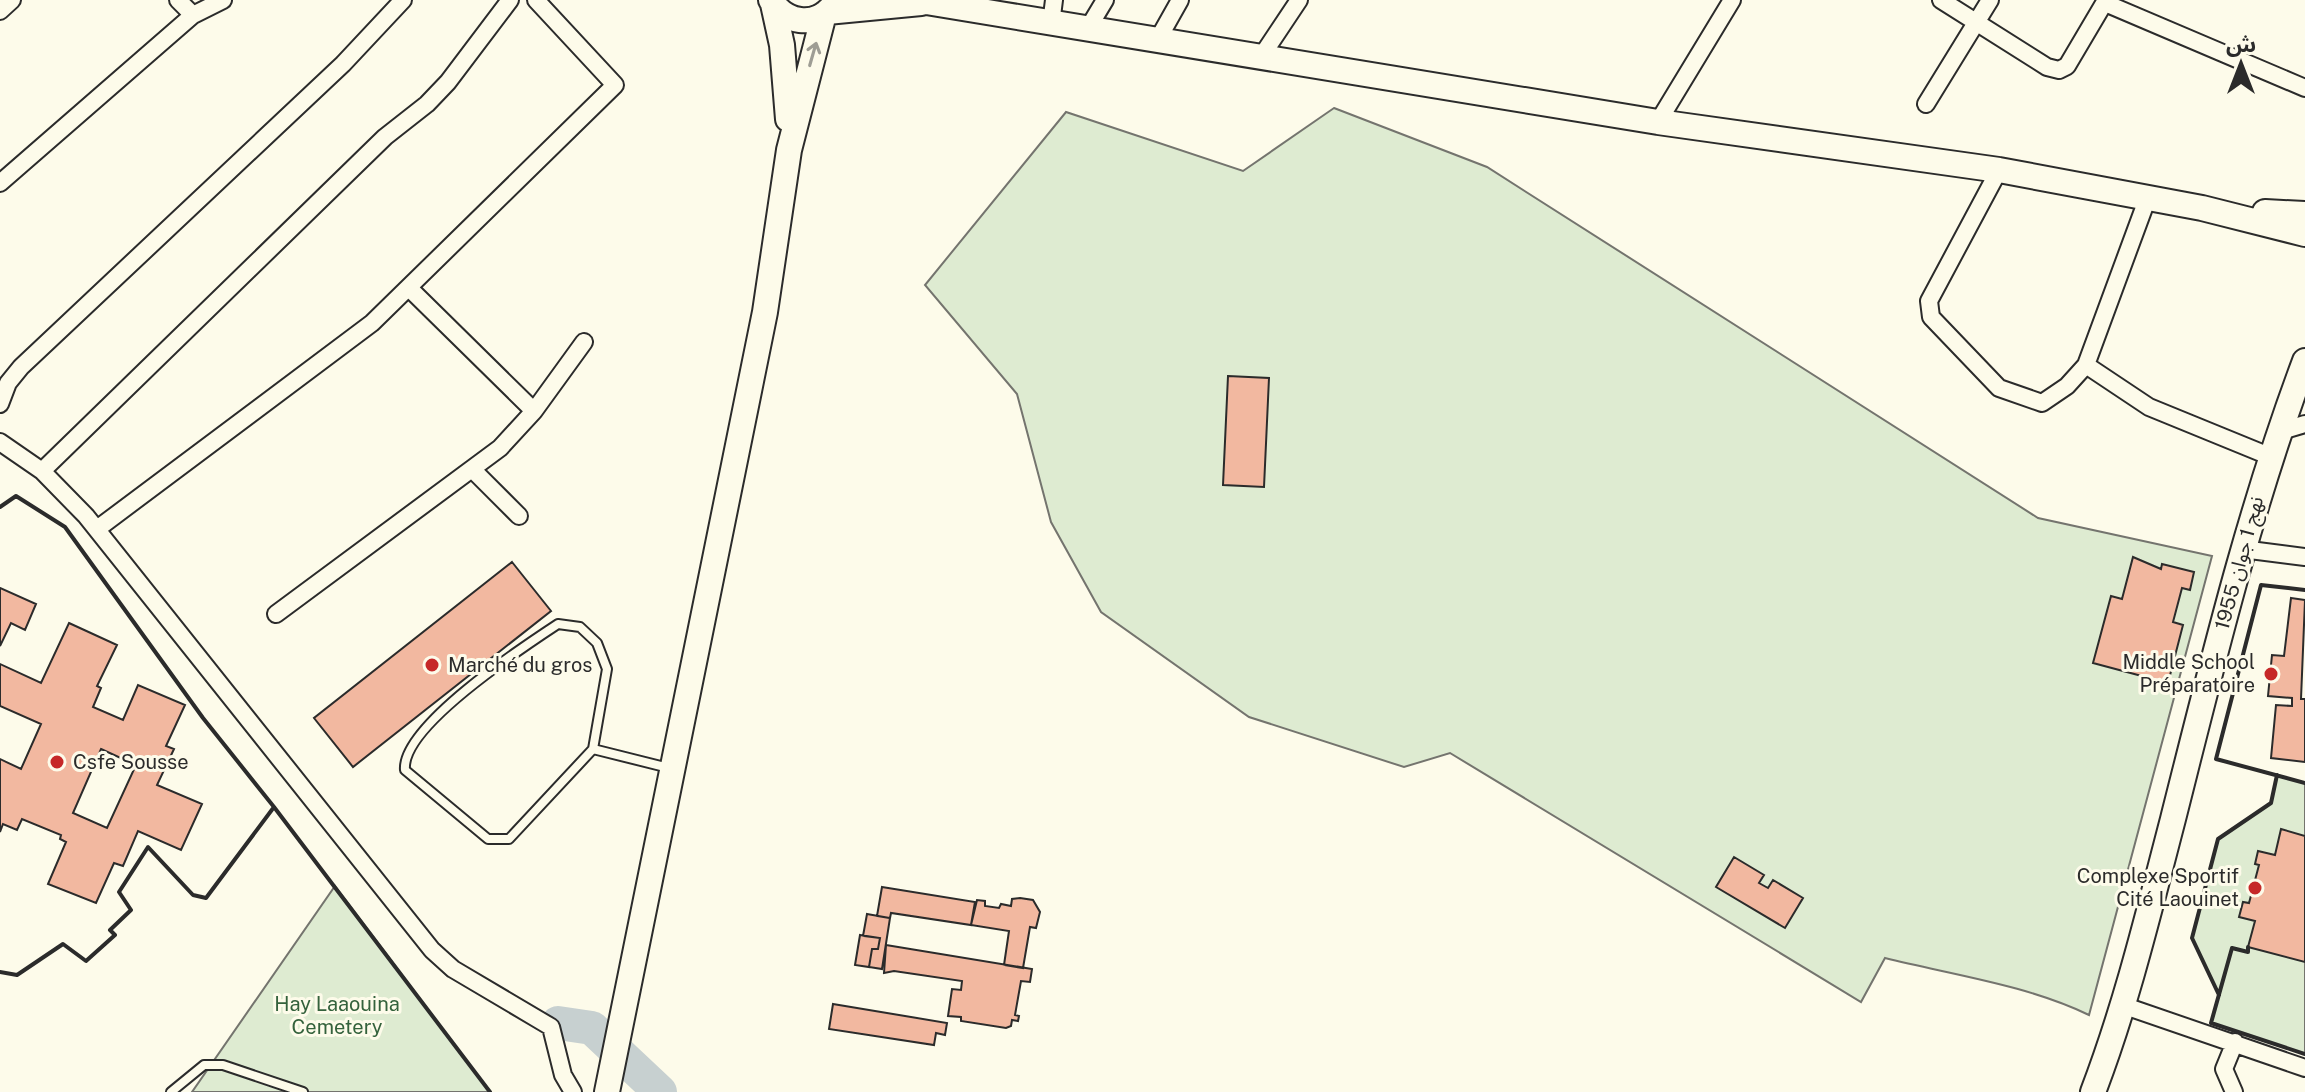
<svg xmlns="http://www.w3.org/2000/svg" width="2305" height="1092" viewBox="0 0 2305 1092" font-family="'Public Sans','Noto Sans Arabic',sans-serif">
	<rect width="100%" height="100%" fill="#fdfbea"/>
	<path fill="#deebd1" stroke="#74746e" stroke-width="2" d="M1334,108L1487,167L2038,518L2212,556L2089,1015C2027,985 1953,975 1885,958L1861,1002L1450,753L1404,767L1249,717L1101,612L1051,522L1017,394L925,285L1066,112L1243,171Z
		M2277,775L2305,783V1054L2211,1023L2219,995L2192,938L2218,839L2271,803Z
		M335,886L490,1092H192Z"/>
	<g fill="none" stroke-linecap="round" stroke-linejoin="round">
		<path stroke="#c7d0d0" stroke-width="34" d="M558,1023L592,1028L660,1092"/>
	</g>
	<path fill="#f2b8a0" stroke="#2b2b2b" stroke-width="2" fill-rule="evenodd" d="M1228,376L1269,378L1264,487L1223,485Z
		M2133,557L2161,569L2162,564L2194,572L2190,590L2182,588L2173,622L2183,625L2168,683L2093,663L2111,596L2122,599Z
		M512,562L551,611L353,767L314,718Z
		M0,588L36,604L25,630L11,623L0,646Z
		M2291,598L2305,600L2301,699H2305V762L2271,758L2276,705L2292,706V698L2268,696L2272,655L2284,656Z
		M69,623L117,645L97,686L101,688L93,707L123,720L138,685L185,705L166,746L174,749L157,785L202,804L181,850L138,831L123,866L114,863L96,903L48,884L66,842L60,839L61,835L22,819L17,830L3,824L0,832V759L21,769L41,724L0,706V664L41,683ZM101,749L136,765L107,828L73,813Z
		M2281,829L2305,836V962L2248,947L2255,921L2239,917L2243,902L2249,903L2259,865L2255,864L2258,851L2275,855Z
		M1734,857L1764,875L1759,883L1768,888L1773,880L1803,898L1785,928L1716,887Z
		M882,887L975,902L971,925L891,913L890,918L877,916Z
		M1020,898L1033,900L1040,912L1036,928L1030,927L1023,968L1004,965L1009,931L971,925L977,900L985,901V906L999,908L1001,904L1011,906L1012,899Z
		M867,914L890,918L882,969L869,967L872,949H878L880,938L863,936Z
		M860,935L880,938L878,949H872L869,967L855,965Z
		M886,945L1032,969L1030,982L1021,981L1015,1015L1019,1016L1018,1021L1012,1020L1011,1026L1006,1028L961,1021V1017L948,1016L952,989L961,990L962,981L894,971L884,973Z
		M833,1004L947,1023L945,1035L936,1033L934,1045L829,1029Z"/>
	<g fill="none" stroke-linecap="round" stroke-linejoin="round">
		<g stroke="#2b2b2b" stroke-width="12">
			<path id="lane" d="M558,624L580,627L597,643L607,669L593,749L509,839H488L405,770C401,727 523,647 558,624Z
				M593,749L669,768
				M171,1092L204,1065H223L303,1092"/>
		</g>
		<g stroke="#2b2b2b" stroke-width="20">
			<path id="street" d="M178,0L193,15L223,0
				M1941,0L2047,67L2059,70L2067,66L2106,0
				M2105,3L2305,88
				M0,11L12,0
				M1051,24L1054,0
				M1087,30L1105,0
				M1157,41L1180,0
				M1261,57L1299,0
				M1926,104L1990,0
				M1658,122L1732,0
				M1999,170L1929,301L1931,317L1999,388L2042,403L2067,386L2086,365L2148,197
				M0,183L193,15
				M410,289L534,411
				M2086,365L2149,407L2269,456
				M0,404L8,383L21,367L343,64L403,0
				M2278,432L2305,424
				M0,442L42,471L86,516L432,950L453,969L551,1027L563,1075L573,1092
				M473,470L519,516
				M42,471L385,137L427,104L448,82L510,0
				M97,529L372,323L615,85L536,0
				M2242,549L2305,557
				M276,614L500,448L534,411L584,342
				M2125,1006L2305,1068
				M2234,1092L2224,1069L2235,1042"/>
		</g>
		<g stroke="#2b2b2b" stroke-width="28">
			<path id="secondary" d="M771,0C785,23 814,28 832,7
				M914,0L1658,122L1999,170L2202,208L2305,234
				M773,4L782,45L788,119
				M827,12L921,3
				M2265,212L2305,214
				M607,1092L765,312L789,150L824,14
				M2093,1092C2127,1003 2149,911 2173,819C2212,665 2249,510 2305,361"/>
		</g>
		<use href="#lane" stroke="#fdfbea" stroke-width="8"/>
		<use href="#street" stroke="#fdfbea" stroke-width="16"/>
		<use href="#secondary" stroke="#fdfbea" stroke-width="24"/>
		<path stroke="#2b2b2b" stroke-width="4" d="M0,507L16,496L65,527L203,718L274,807L206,898L193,895L148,847L119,892L131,910L110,930L115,935L86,961L63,944L17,975L0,972
			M2305,590L2261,585L2216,759L2305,783
			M274,807L490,1092
			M2248,947V952L2232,948L2211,1023L2305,1054
			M2219,995L2192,938L2218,839L2271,803L2277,775"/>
	</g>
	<defs><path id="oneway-shaft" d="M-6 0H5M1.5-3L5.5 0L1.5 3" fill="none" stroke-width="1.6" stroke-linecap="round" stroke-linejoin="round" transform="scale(2)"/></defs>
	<use stroke="#9e9d94" href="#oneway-shaft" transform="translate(813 54) rotate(-74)"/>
	<g fill="#c62828" stroke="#fdfbea" stroke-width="3">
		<circle cx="432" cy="665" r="8"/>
		<circle cx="2271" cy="674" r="8"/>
		<circle cx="57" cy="762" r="8"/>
		<circle cx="2255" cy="888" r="8"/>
	</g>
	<g text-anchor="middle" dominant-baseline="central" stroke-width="6" stroke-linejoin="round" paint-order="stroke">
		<g font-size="20" fill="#2b2b2b" stroke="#fdfbea">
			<text transform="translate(2239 563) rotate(-75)">نهج 1 جوان 1955</text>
		</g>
		<g font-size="20" fill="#2b2b2b" stroke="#fdfbea" text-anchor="end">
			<text x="2255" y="662">Middle School<tspan x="2255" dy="23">Préparatoire</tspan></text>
			<text x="448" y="665" text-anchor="start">Marché du gros</text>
			<text x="73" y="762" text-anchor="start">Csfe Sousse</text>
			<text x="2239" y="876">Complexe Sportif<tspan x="2239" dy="23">Cité Laouinet</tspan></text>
		</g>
		<g font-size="20" fill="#34623c" stroke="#fdfbea">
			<text x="337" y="1004">Hay Laaouina<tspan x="337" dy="23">Cemetery</tspan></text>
		</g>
	</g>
	<g transform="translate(2241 64)" stroke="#fdfbea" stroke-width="6" paint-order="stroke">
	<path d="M0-6L14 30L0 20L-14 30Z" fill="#2b2b2b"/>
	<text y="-12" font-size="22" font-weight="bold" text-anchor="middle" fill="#2b2b2b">ش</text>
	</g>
</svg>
